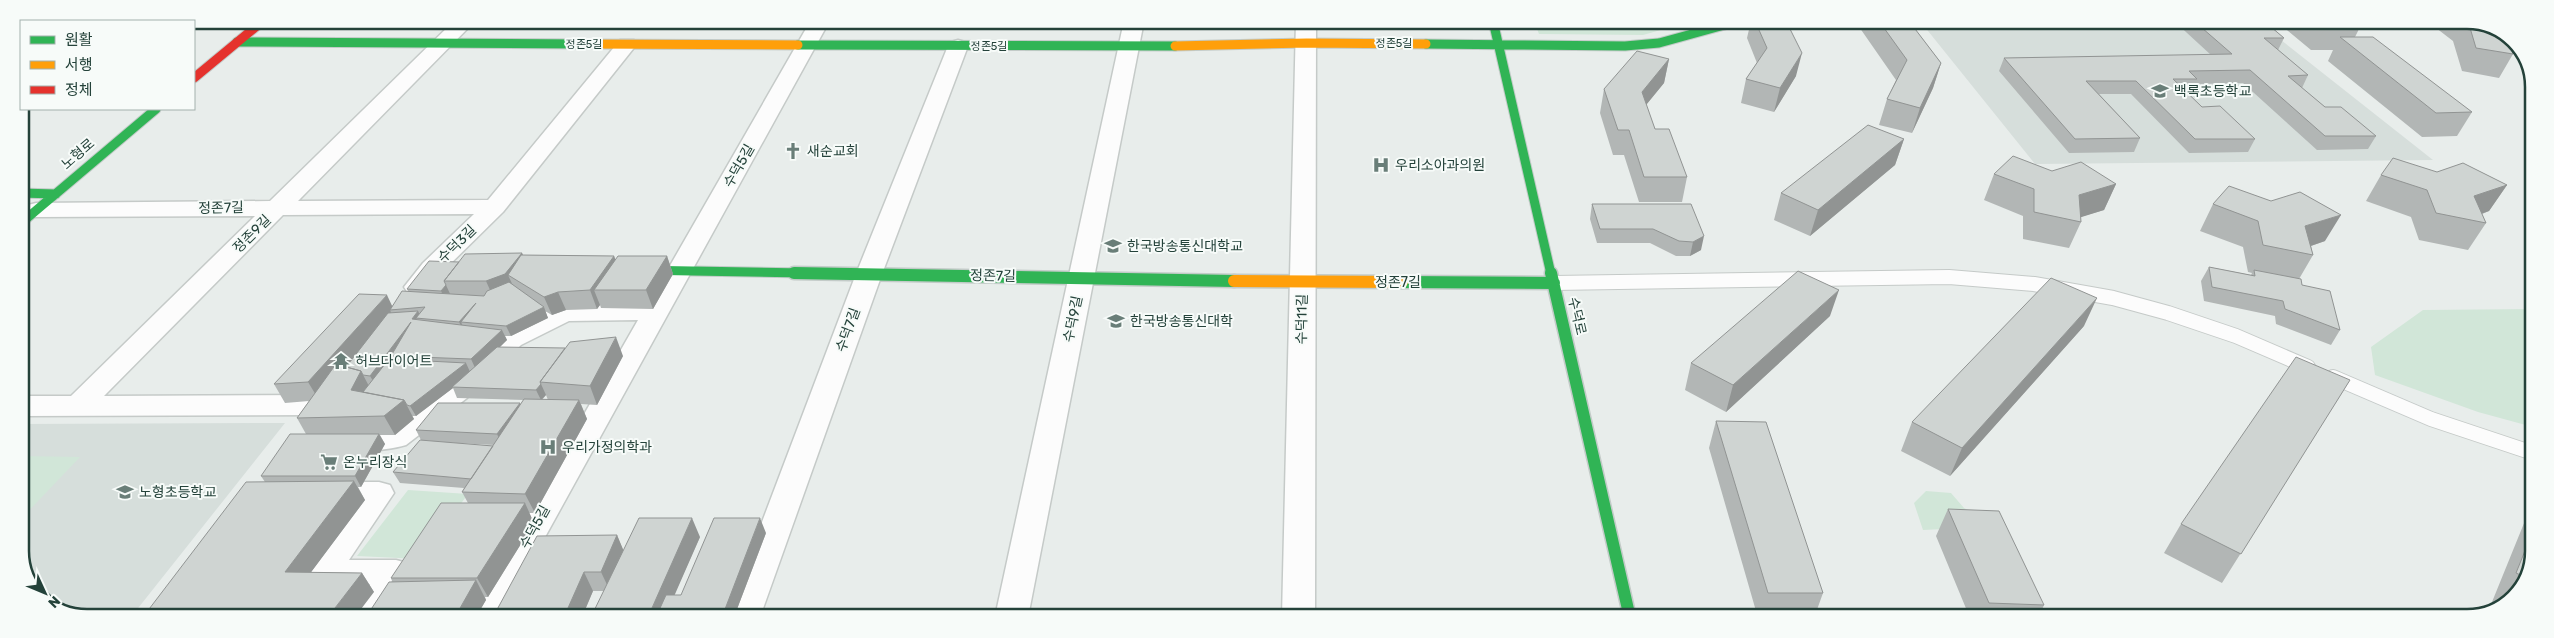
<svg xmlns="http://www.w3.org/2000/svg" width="2554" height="638" viewBox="0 0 2554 638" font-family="Rubik,'Noto Sans KR',sans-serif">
	<rect width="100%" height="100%" fill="#e8edeb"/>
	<path fill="#d6dedb" d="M1920,21H2257L2433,160L2035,164Z
		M285,423L131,617H73L37,595L21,560L20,424Z"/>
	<path fill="#d1e6d8" d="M1534,21H1693L1643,35L1539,34Z
		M2533,309V427L2478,412L2375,375L2371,347L2423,310Z
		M20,456L80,457L20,520Z
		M408,490L468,494L420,559L357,556Z
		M1926,491L1951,493L1964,508L1981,516L1984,527L1923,530L1914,503Z"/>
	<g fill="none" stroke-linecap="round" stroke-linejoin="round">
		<g stroke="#c5cac8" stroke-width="16">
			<path id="lane" d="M1554,283L1949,277L2034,284L2113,298L2168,313L2236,336L2308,367
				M2333,377L2431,419L2533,453"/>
		</g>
		<g stroke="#c5cac8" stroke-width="3">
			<path id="street" d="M455,20H476L298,201L488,200L620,40H634L637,44L503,212L441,273L426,293L417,295L408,293L404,287L423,263L474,214L283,215L104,396L323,395L333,398L337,405L333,412L323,415L20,416V396H71L255,216L36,217L28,215L24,210L28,205L36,203L270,201Z
				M811,20H830L501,617H468L638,320L569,321L521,345L467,398L406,445C386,451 355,453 335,447L330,440L335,433L345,430L389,428L447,384L503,333L555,307L564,305L648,304Z
				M1124,21H1144L1028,617H995Z
				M1296,21H1316L1315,617H1282Z
				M958,40L965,42L968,46L882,274L760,617H726L856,274L948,46L951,42Z
				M20,96H21V108H20Z
				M325,482H379L390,485L394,493L349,560H396L407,563L412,572L383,617H349L370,584H323L312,581L307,572L355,504H325L314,501L310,493L314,485Z"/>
		</g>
		<g stroke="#c3cbc8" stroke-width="11">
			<path id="fast-far1" d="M1493,21L1551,274
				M237,42L585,44
				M1426,44L1625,46L1659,43L1739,21
				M798,45L1175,46
				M20,193L56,194
				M20,224L156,109
				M635,270L862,274"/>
		</g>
		<g stroke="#c3cbc8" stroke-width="15">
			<path id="fast" d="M794,273L1234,281
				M1551,273L1630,618
				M1402,282L1554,283"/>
		</g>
		<g stroke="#c3cbc8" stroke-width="11">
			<path id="slow-far1" d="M585,44L798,45
				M1175,46L1307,43L1426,44"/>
		</g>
		<g stroke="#c3cbc8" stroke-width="15">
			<path id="slow" d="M1234,281L1402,282"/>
		</g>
		<g stroke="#c3cbc8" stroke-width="11">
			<path id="jam" d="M194,78L264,20"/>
		</g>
		<use href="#lane" stroke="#fcfcfc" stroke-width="14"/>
		<use href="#street" fill="#fcfcfc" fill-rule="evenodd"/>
		<use href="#fast-far1" stroke="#30b455" stroke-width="9"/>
		<use href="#fast" stroke="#30b455" stroke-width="12"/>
		<use href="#slow-far1" stroke="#ff9f0a" stroke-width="9"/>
		<use href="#slow" stroke="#ff9f0a" stroke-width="12"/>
		<use href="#jam" stroke="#e5322d" stroke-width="9"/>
	</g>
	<path fill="#b2b6b5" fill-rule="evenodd" d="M1751,21H1786L1796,76L1774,112L1741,103L1746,79L1757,63L1747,38Z
		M1855,21H1909L1941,63L1933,88L1912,133L1879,125L1887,99L1896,80Z
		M2174,21H2264L2284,38L2278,50L2308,75L2302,88L2325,107L2376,136L2368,149L2317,150L2243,83L2195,84L2191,92H2187L2202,107L2255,139L2248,152L2189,153L2131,94H2099L2140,138L2134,152L2069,153L1999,71L2004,58L2211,55Z
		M2276,21H2353L2360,27L2355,37L2472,112L2457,136L2422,137L2328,61L2333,50H2311Z
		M2427,21H2481L2513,54L2499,78L2462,71L2453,41Z
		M1669,59L1664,83L1646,105L1655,129L1687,177L1682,202H1639L1624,155H1613L1600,113L1604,89Z
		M1904,139L1895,165L1810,236L1774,220L1781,193Z
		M2052,171L2116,184L2104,210L2080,217L2081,222L2069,248L2023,239V216L1984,200L1994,174Z
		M2437,172L2507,185L2489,211L2482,214L2486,223L2468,250L2419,240L2411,217L2366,201L2381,175Z
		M1592,204H1691L1701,250L1690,256H1676L1650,243H1597L1590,219Z
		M2213,204L2325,241L2311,246L2313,255L2299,279L2302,285L2340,330L2331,345L2276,324L2275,316L2204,301L2201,281L2209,267L2251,275L2252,273L2248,272L2243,247L2200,231Z
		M522,253L523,255L614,256L615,259L667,256L673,274L653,309L601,308L600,305L597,309L566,310L552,315L545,311L548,318L511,336H505L507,340L500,347L623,356L597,405L581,404L587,419L535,513H529L534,523L488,597H485L486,600L476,617H366L392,581L391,578L468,503L462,492L464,488L400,483L393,472L421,440L416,430L521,405L524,400L457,398L453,388L416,416H412L414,419L395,435H380L385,444L361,487H358L365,500L311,572L362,573L374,592L143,617L265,482L261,476L306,434L297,418L309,401L285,403L274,384L392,306L408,291L407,289L459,262ZM546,395L548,400H542ZM456,443L494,445L493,446Z
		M1830,316L1726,412L1685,390L1691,363Z
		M2084,326L1950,476L1901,451L1912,422Z
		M2350,380L2222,583L2164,553L2181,524Z
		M1716,421L1823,593L1814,618H1758L1709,448Z
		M2533,501V565L2508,604L2502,606L2492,602Z
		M1948,509L2044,605L2038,618H1970L1936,536Z
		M766,533L734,617L603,591H593L582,617H493L617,535L623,550L700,537L674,595H681Z"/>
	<path fill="#919493" d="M1802,53L1796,76L1774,112L1780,88Z
		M1669,59L1664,83L1637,116L1642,92Z
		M1941,63L1933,88L1912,133L1920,108Z
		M1904,139L1895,165L1810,236L1818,210Z
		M2116,184L2104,210L2072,220L2079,195Z
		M2507,185L2489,211L2467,219L2474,196Z
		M2341,215L2325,241L2296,251L2305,226Z
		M1704,236L1701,250L1690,256L1693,242Z
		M522,253L529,271L508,275L515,290L494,299L486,281Z
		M614,256L621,274L594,290L600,305L597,309L590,290Z
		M667,256L673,274L653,309L646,290Z
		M446,285L451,296L446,302L441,291Z
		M1839,290L1830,316L1726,412L1733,385Z
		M558,292L566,310L552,315L544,297Z
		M387,295L394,310H390L393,317L319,400L308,382Z
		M2097,298L2084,326L1950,476L1962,448Z
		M476,303L461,322L465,331L464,332L459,322Z
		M544,307L548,318L511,336L506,326Z
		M418,311L422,319L416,318L420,326L412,319Z
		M411,322L391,356L394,362L376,386L370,376Z
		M502,330L507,340L476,370L471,359Z
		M616,337L623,356L597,405L590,386Z
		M466,363L471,374L452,387L453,388L416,416L410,406Z
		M361,371L371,390L368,397L351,390Z
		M541,384L546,395L541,400L536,390Z
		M404,400L414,419L395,435L384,416Z
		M579,400L587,419L535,513L525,494Z
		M520,403L525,414L502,445L497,434Z
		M379,434L385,444L361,487L355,476Z
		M354,481L365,500L297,591L285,572Z
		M525,503L534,523L488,597L477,578Z
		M692,518L700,537L665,617H648Z
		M760,518L766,533L734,617H722Z
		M617,535L625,554L610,591L601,572Z
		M584,572L593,591L582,617H564Z
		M362,573L374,592L355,617H328Z
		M476,580L486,600L476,617H455Z"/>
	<path fill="#cfd4d2" stroke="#919493" d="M1755,21H1786L1802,53L1780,88L1746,79L1767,48Z
		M1879,21H1909L1941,63L1920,108L1887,99L1907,60Z
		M2194,21H2264L2284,38H2264L2308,75L2288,76L2325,107H2341L2376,136H2325L2250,70L2189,71L2197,79H2173L2202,107L2220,106L2255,139H2195L2136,81H2086L2140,138L2075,139L2004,58L2232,54Z
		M2316,21H2353L2360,27H2323Z
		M2468,21H2481L2507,36L2513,54L2476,48Z
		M2340,37H2373L2472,112L2436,113Z
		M1637,51L1669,59L1642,92L1655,129H1669L1687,177H1644L1629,130H1618L1604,89Z
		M1868,125L1904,139L1818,210L1781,193Z
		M2013,156L2052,171L2081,162L2116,184L2079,195L2081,222L2034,212V189L1994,174Z
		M2393,158L2437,172L2463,163L2507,185L2474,196L2486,223L2436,213L2427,190L2381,175Z
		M2229,186L2271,201L2300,192L2341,215L2305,226L2313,255L2263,245L2258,221L2213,204Z
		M1592,204H1691L1704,236L1693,242L1679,241L1653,229H1600Z
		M522,253L505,274L486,281H444L465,254Z
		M521,255L614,256L590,290L558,292L544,297L508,275Z
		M618,256H667L646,290H594Z
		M429,261L459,262L444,281L446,285L441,291L407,289Z
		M2209,267L2255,276L2254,270L2301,279L2302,285L2330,291L2340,330L2285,309L2283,301L2212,287Z
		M1798,271L1839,290L1733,385L1691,363Z
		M2051,278L2097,298L1962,448L1912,422Z
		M509,282L544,307L506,326L461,322L476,303L459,322L416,318L425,307L390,310L402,291L484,296L487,291Z
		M359,294L387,295L308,382L274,384Z
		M418,311L412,319L502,330L471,359L391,356L411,322L370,376L363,375L361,371L346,367L388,313Z
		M616,337L590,386L540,382L570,342Z
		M497,347L565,348L540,382L541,384L536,390L452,387Z
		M2296,357L2350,380L2241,554L2181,524Z
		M389,359L466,363L410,406L407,405L404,400L363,392Z
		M336,364L361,371L351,390L404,400L384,416L297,418Z
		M524,399L579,400L525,494L462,492Z
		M438,403H520L497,434L416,430Z
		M1716,421L1766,422L1823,593H1768Z
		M290,434H379L355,476H261Z
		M420,440L493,446L471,479L393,472Z
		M354,481L285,572L362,573L328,617H143L246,482Z
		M441,503H525L477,578H391Z
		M1948,509L1999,511L2044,605L1989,603Z
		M639,518H692L648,617H591Z
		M714,518H760L722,617H656L666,595H681Z
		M2533,531V565L2525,577L2516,573Z
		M617,535L601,572H584L564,617H493L537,536Z
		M476,580L455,617H366L389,582Z"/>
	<defs>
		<g id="school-bare" transform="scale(1.35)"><path d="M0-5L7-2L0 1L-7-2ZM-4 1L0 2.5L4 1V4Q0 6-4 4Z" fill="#697e78" stroke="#f7fbf9" stroke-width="2.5" paint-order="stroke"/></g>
		<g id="church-bare" transform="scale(1.35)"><path d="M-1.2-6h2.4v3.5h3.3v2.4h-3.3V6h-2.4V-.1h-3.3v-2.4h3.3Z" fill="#697e78" stroke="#f7fbf9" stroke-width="2.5" paint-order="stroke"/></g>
		<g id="hospital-bare" transform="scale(1.35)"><path d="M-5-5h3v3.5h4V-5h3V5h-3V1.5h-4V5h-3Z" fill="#697e78" stroke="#f7fbf9" stroke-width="2.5" paint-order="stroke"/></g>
		<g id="university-bare" transform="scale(1.35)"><path d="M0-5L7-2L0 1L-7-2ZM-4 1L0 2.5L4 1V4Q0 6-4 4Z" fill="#697e78" stroke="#f7fbf9" stroke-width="2.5" paint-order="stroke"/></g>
		<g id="temple-bare" transform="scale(1.35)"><path d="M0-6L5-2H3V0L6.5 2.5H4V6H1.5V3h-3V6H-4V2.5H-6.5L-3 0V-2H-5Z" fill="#697e78" stroke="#f7fbf9" stroke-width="2.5" paint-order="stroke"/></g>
		<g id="supermarket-bare" transform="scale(1.35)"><path d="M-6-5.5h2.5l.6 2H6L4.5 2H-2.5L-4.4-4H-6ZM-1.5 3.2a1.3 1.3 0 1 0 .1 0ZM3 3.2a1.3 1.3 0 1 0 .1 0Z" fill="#697e78" stroke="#f7fbf9" stroke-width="2.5" paint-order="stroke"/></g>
	</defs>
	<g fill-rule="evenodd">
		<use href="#school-bare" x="2160" y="91"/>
		<use href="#church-bare" x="793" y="151"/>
		<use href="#hospital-bare" x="1381" y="165"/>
		<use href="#university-bare" x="1113" y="246"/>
		<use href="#school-bare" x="1116" y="321"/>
		<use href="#temple-bare" x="341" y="361"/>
		<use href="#hospital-bare" x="548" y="447"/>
		<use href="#supermarket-bare" x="329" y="462"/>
		<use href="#school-bare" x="125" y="492"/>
	</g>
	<g text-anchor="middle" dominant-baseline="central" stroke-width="4" stroke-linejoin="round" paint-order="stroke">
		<g font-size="11" fill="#24423a" stroke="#f7fbf9">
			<text x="1394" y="43">정존5길</text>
			<text x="584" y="44">정존5길</text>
			<text x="989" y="46">정존5길</text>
		</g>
		<g font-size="14" fill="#24423a" stroke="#f7fbf9" text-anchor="start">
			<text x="2174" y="91">백록초등학교</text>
			<text x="807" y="151">새순교회</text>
			<text x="1395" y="165">우리소아과의원</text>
			<text x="1127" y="246">한국방송통신대학교</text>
			<text x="1130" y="321">한국방송통신대학</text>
			<text x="355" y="361">허브다이어트</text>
			<text x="562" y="447">우리가정의학과</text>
			<text x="343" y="462">온누리장식</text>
			<text x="139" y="492">노형초등학교</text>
		</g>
		<g font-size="14" fill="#24423a" stroke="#f7fbf9">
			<text transform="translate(78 154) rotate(-41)">노형로</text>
			<text transform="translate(739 166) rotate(-60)">수덕5길</text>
			<text transform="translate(221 208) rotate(-1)">정존7길</text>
			<text transform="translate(252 234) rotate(-45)">정존9길</text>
			<text transform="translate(457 244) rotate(-44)">수덕3길</text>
			<text transform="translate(993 276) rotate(1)">정존7길</text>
			<text x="1398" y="282">정존7길</text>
			<text transform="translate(1577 316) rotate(77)">수덕로</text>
			<text transform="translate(1073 319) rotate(-78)">수덕9길</text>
			<text transform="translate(1302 319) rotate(-89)">수덕11길</text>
			<text transform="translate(848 330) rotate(-70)">수덕7길</text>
			<text transform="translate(535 527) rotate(-61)">수덕5길</text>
		</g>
	</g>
	<path d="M0 0H2554V638H0ZM87 29H2467A58 58 0 0 1 2525 87V551A58 58 0 0 1 2467 609H87A58 58 0 0 1 29 551V87A58 58 0 0 1 87 29Z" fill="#f7fbf9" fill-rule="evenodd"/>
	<path fill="none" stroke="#24423a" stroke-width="2.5" d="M87 29H2467A58 58 0 0 1 2525 87V551A58 58 0 0 1 2467 609H87A58 58 0 0 1 29 551V87A58 58 0 0 1 87 29Z"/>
	<rect x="20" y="20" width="175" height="90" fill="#f7fbf9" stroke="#a3b1ad"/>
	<rect x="30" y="36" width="25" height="8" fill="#30b455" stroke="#a3b1ad"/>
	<text x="65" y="45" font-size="15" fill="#24423a">원활</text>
	<rect x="30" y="61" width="25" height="8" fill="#ff9f0a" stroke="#a3b1ad"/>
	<text x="65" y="70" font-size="15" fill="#24423a">서행</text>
	<rect x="30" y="86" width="25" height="8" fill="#e5322d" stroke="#a3b1ad"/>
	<text x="65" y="95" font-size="15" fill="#24423a">정체</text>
	<g transform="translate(45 593) rotate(134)" stroke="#f7fbf9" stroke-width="4" paint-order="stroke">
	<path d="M0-4L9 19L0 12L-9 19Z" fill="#24423a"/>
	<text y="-8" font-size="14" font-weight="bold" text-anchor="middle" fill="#24423a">N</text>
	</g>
</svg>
